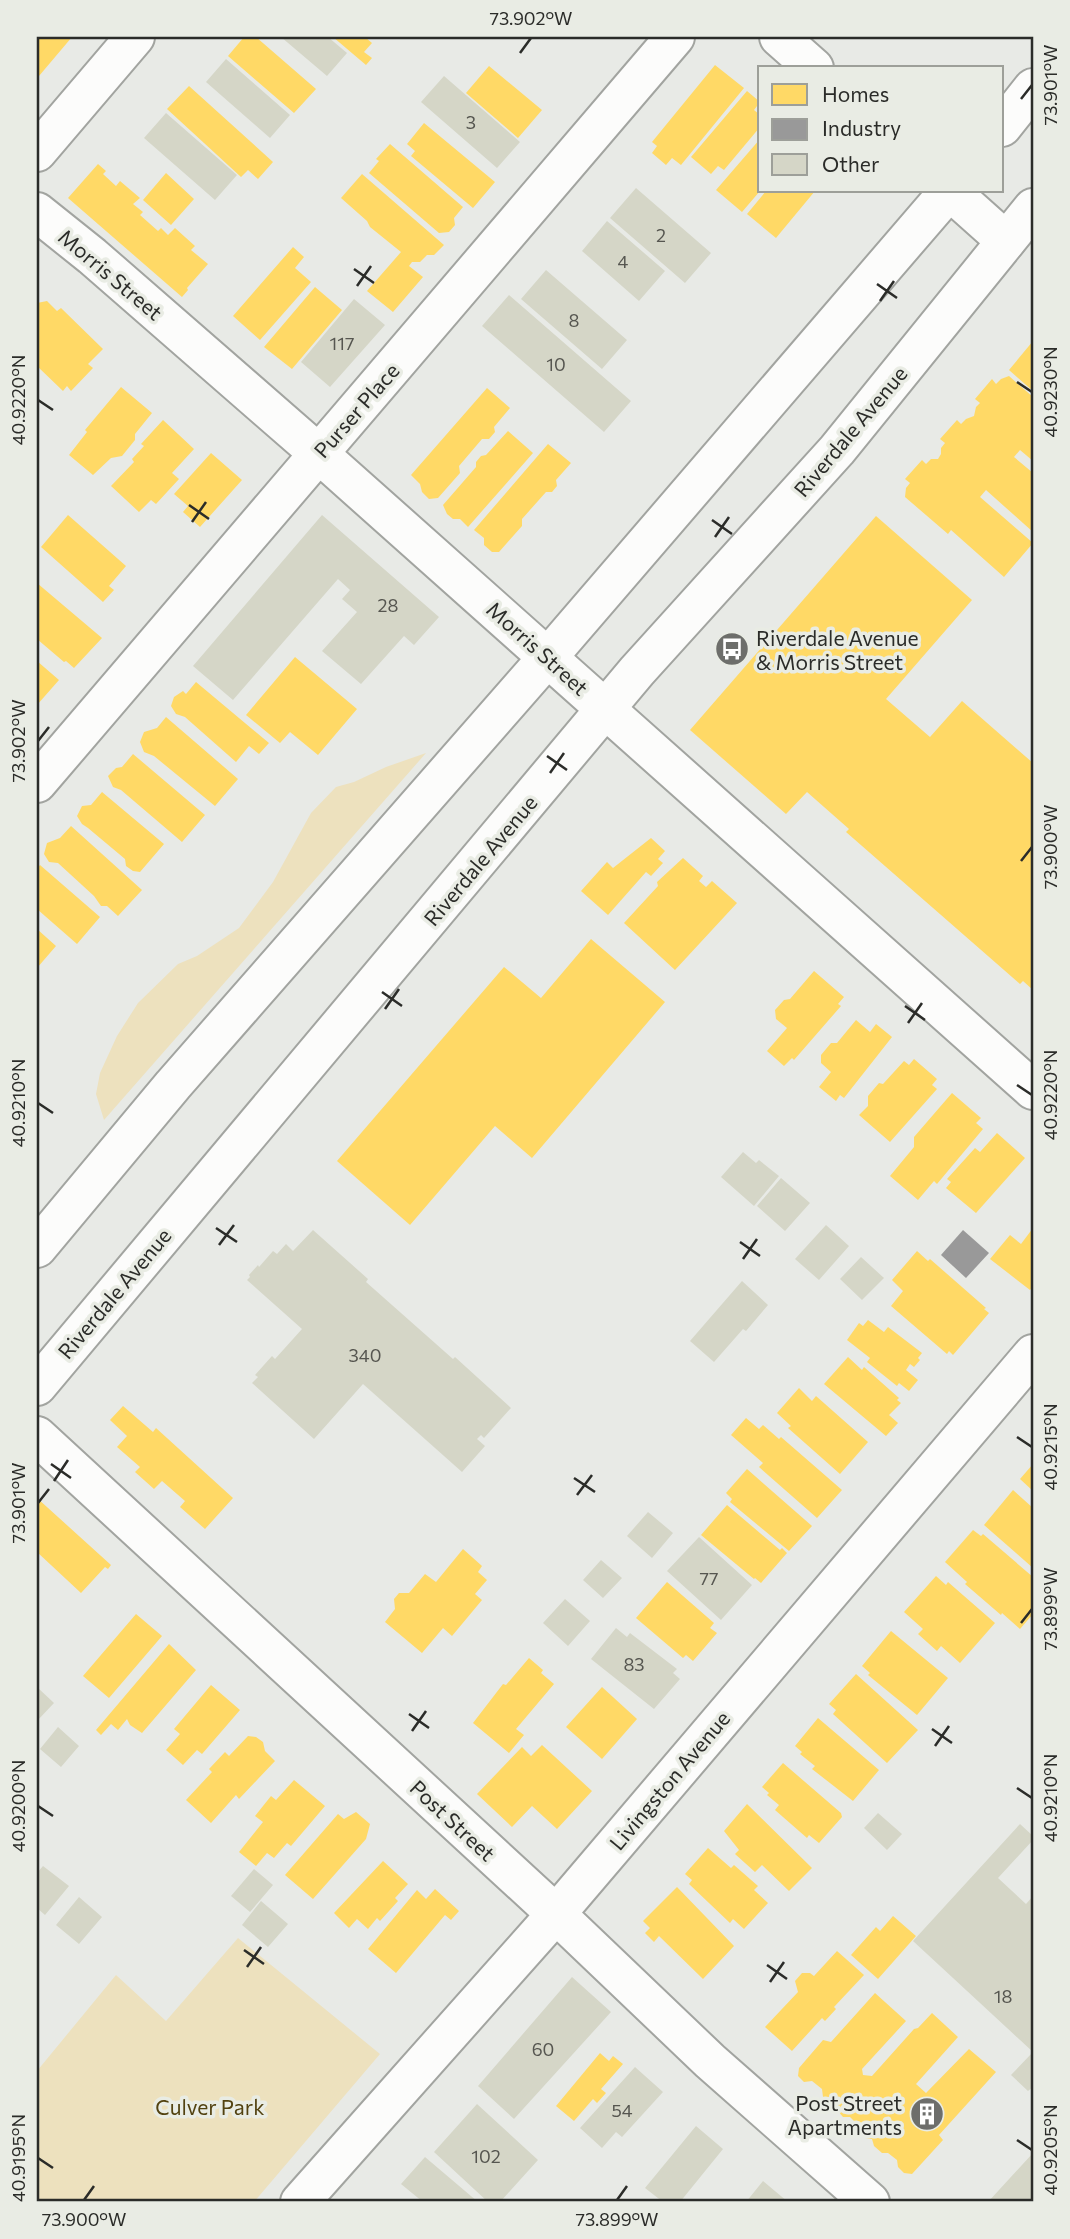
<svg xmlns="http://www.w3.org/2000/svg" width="1070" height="2239" viewBox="0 0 1070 2239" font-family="Commissioner,sans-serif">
	<rect width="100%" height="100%" fill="#e8eae6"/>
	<path fill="#ede1be" d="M426,753L104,1120L96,1094L100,1073L117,1036L138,1003L178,964L197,956L239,928L273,882L311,813L336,787L354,782L386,767Z
		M238,1938L380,2054L254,2202H37V2071L116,1975L166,2021Z"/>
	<path fill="#ffd966" d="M37,37H72L39,76L37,74Z
		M244,37H256L316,89L294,113L228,56Z
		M333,37H365L372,43L364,52L372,58L366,65Z
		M715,65L744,88L681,165L672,158L666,165L652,153L657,146L652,142Z
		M489,66L542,110L518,138L466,93Z
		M189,86L273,162L258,179L248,170L241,177L167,109Z
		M747,91L760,102L754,110L760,115V127L724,170L718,166L711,174L691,157Z
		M424,123L495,182L473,208L411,156L415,151L407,144Z
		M760,139V191L742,212L716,190Z
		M390,144L463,207L454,218L455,225L449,232L439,233L369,173L379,161L376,159Z
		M98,164L106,171L103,174L116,186L120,181L140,198L133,204L143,212L140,215L158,231L161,228L168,235L175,228L195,246L191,250L208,264L187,288L188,290L182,297L68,198Z
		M166,173L194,199L171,225L143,200Z
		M362,174L444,245L434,255H427L420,262H412L409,266L423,277L393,312L367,291L401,252L370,227L367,221L341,198Z
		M766,191H815L776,238L747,214Z
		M293,247L304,257L295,268L311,282L260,340L233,316Z
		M315,287L342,310L292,369L264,347Z
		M47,301L57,311L61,308L103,349L88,364L93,368L71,391L67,386L63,391L37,366V303Z
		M1033,341V391L1009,370Z
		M1009,376L1033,397V461L1020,450L1014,457L1033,473V532L986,490L980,497L1033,543L1004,577L951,530L948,534L905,497L906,488L910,483L905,479L922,460L926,464L931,459H938L941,454V448L945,443L940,439L957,420L961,424L966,419L974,416L976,407L980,403L975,399L992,379L996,384L1001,379Z
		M121,387L152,413L135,434V440L122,456L111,458L93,475L69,455L87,432L85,430Z
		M487,388L510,408L494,427L495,432L489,439H482L459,466L460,473L438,498L429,499L422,492L420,484L411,475Z
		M163,420L194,449L172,473L179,479L156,504L151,500L139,512L111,486L134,462L132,459L144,446L141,444Z
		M508,431L533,453L468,527L460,519H453L447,514L443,505L476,467V462L481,456L486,455Z
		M548,444L571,463L556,480L557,486L552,492H546L522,519V526L499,552H492L484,545V538L474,530Z
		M211,453L242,480L200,527L183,512L188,506L174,494Z
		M68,515L126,566L109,586L114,590L103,602L41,547Z
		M876,516L972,600L886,699L930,737L962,701L1033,763V990L1023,981L1020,984L846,832L849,829L807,792L786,814L690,730Z
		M37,583L102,638L74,668L66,661L64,662L37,639Z
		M295,657L357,709L318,755L290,732L280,743L246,715Z
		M37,661L59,680L37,705Z
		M196,682L269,743L259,754L249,746L236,762L185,717L176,714L171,706L174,697L183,691L186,694Z
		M166,717L238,779L215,806L154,756L144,752L140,742L144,732L157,728Z
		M133,754L205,815L182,842L121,790L113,787L108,776L116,768L122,767Z
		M102,792L164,844L140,872L133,871L126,866L125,859L88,828L82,824L77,816L82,806L91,805Z
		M71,826L142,890L118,916L107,906H101L94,896L58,863L49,862L44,854L47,843L60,838Z
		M651,838L665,851L658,859L663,863L651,876L646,872L608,915L581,891L607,862L613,868Z
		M683,858L703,876L699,881L706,887L712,881L737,903L675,970L624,923L658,886L657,882Z
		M40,865L100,917L77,944L37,909V869Z
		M37,929L56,946L37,968Z
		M591,939L665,1002L532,1158L495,1126L410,1225L337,1161L504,967L541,998Z
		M814,971L844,997L838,1004L841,1006L794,1060L792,1058L784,1066L767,1051L787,1028L776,1019L775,1010L784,1000L790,999Z
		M856,1020L870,1032L876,1024L892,1037L844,1098L840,1095L836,1101L819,1087L831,1072L821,1063V1055L831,1043H837Z
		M914,1059L937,1079L932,1085L937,1089L890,1142L859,1115L868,1106V1096L879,1083L883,1084L904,1061L909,1065Z
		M952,1093L981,1118L976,1123L983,1129L937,1184L934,1181L918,1200L890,1176L914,1147V1137Z
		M997,1133L1025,1158L976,1213L946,1188L951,1182L947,1179L975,1148L980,1152Z
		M1033,1228V1286L1030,1290L990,1259L1010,1235L1021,1244Z
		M917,1251L928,1261L930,1259L986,1308L984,1309L989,1313L953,1355L949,1351L947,1354L891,1306L903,1291L892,1280Z
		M868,1320L884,1332L888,1327L922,1353L918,1358L920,1360L914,1367L910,1364L906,1370L918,1380L909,1391L899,1383L897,1386L867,1362L870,1358L847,1340L859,1323L863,1326Z
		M848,1357L862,1370L864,1367L899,1398L897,1400L901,1403L889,1415L898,1423L886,1436L824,1384Z
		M799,1388L812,1401L816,1396L868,1442L840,1474L788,1428L791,1426L777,1413Z
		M123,1406L153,1432L156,1428L233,1498L205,1529L180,1507L185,1501L162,1481L154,1489L135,1472L140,1467L117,1447L127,1436L110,1420Z
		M746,1418L759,1429L763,1425L779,1439L781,1437L842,1490L817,1518L759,1467L763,1463L731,1435Z
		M1033,1464V1491L1020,1479Z
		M747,1469L812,1526L789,1551L730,1502L732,1499L726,1493Z
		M1013,1490L1033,1508V1568L984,1525Z
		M37,1498L111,1565L108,1569L105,1567L81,1593L37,1552Z
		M727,1505L780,1550L782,1548L787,1553L761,1583L755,1578L754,1579L701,1535Z
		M973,1530L981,1536L983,1534L1033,1577V1614L1020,1629L1002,1613L1001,1615L965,1584L967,1582L945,1562Z
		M463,1549L482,1566L478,1572L487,1580L475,1594L482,1600L452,1636L443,1628L422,1653L385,1622L395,1609L394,1599L399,1593H409L425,1574L436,1582Z
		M936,1576L946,1585L948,1582L995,1623L960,1663L941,1646L937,1651L918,1634L923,1629L904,1612Z
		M667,1582L714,1623L710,1628L717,1633L693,1661L686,1655L683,1658L636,1618Z
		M136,1614L162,1636L109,1698L83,1676Z
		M891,1631L948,1678L917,1715L868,1675L870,1673L862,1666Z
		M169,1644L196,1670L142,1733L130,1725L127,1719L118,1730L111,1724L101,1735L96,1730Z
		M529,1658L543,1670L541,1673L554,1684L516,1729L524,1735L509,1753L473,1723L503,1684L506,1685Z
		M856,1674L918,1730L887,1763L833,1714L836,1710L829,1704Z
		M211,1685L240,1710L202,1754L197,1750L183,1765L166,1750L180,1734L174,1729Z
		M602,1687L637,1719L602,1759L566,1727Z
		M818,1718L879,1770L853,1801L812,1769L815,1766L800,1754L802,1752L795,1746Z
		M248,1736L256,1737L263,1742L265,1751L275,1761L239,1799L236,1795L211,1823L186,1800L212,1772L209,1769L225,1752L229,1756Z
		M542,1745L592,1791L557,1829L532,1806L512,1827L477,1794L522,1747L531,1756Z
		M783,1763L841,1813L842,1817L819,1843L809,1835L807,1838L775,1810L779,1805L767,1795L769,1793L762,1787Z
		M294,1780L325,1806L291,1846L287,1843L274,1858L267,1853L256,1866L239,1852L263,1822L255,1816L271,1796L276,1800Z
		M747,1804L812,1868L789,1891L762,1865L755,1872L735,1854L739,1850L724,1831Z
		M356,1812L370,1824L366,1839L313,1899L285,1875L338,1814L344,1819Z
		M708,1848L731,1868L734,1865L758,1886L754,1890L768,1903L744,1929L733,1919L730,1923L689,1884L692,1880L685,1874Z
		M383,1861L408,1884L395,1898L398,1901L380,1921L377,1918L368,1929L357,1919L349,1928L334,1913Z
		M677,1887L734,1946L703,1979L659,1936L654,1942L645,1933L650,1928L643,1921Z
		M435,1889L459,1911L451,1920L445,1915L396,1973L368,1949L417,1890L426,1899Z
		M893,1916L916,1936L878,1979L851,1955L876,1927L880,1931Z
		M837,1951L864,1975L834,2007L836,2009L825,2021L822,2018L792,2051L765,2027L798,1992L795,1981L802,1973H810L814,1976Z
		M875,1993L906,2021L862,2069L863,2075L872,2076L914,2029L918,2028L932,2013L958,2037L916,2084L926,2093L969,2049L996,2072L939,2135L943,2140L912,2174L904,2173L898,2167L897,2160L888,2153H882L874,2146L872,2139L865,2138L858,2132V2125L850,2117H843L837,2110L836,2102L829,2103L823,2097L822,2089L812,2081L804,2082L798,2076L799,2068L823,2040L831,2042Z
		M600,2053L609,2061L613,2056L623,2064L601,2089L606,2093L597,2103L593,2099L574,2121L556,2106Z"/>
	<path fill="#999" d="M963,1230L989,1253L966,1278L941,1255Z"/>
	<path fill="#d5d6c7" d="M281,37H328L347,53L327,76Z
		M226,59L290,115L270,138L206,82Z
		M444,76L520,142L497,168L421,102Z
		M166,113L237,175L215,200L144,138Z
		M636,188L711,253L685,283L610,218Z
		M607,221L665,271L639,301L582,251Z
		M546,270L627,340L602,369L521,299Z
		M509,295L631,401L604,432L482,326Z
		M354,299L385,325L330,387L301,362Z
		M322,515L439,617L414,645L404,636L361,684L322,651L357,612L342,599L350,590L338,579L233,700L193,666Z
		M743,1152L756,1163L759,1160L779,1176L754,1206L721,1177Z
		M781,1178L810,1203L785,1231L757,1206Z
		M826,1225L849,1246L819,1280L795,1259Z
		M313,1230L368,1279L366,1282L453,1359L455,1357L511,1408L484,1438L481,1435L477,1439L485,1446L462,1472L363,1384L314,1439L252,1383L258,1377L255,1375L272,1356L275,1359L302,1329L247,1280L250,1277L249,1275L258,1265L259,1267L273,1251L277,1254L286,1244L293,1251Z
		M861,1257L884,1278L862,1300L840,1279Z
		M742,1281L768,1305L746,1331L743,1329L714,1362L690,1341Z
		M648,1512L673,1533L652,1558L627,1536Z
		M699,1537L752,1585L721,1620L667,1571Z
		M601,1560L622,1578L603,1598L583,1580Z
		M565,1599L590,1621L568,1646L543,1623Z
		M616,1628L627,1637L630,1633L677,1669L673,1673L680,1679L654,1709L591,1659Z
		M37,1687L54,1703L37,1721Z
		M58,1727L79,1746L61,1767L40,1749Z
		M878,1813L902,1834L887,1850L864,1828Z
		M1020,1824L1033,1836V1840L998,1878L1026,1904L1033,1896V2087L1028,2091L1011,2075L1033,2052L913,1941Z
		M43,1866L69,1886L45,1915L37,1908V1873Z
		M254,1869L273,1885L250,1912L231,1896Z
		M79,1897L102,1917L79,1944L56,1925Z
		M261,1901L288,1924L268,1947L242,1925Z
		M572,1977L611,2012L514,2119L478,2086Z
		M635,2067L663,2092L622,2137L616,2132L602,2148L580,2128Z
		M477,2104L538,2160L500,2202H488L434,2152Z
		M696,2126L723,2149L680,2202H663L645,2188Z
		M1033,2153V2202H988Z
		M425,2157L478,2202H423L401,2184Z
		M763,2181L788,2202H746Z"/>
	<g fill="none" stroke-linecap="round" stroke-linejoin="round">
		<g stroke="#a2a4a0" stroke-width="42">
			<path id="street" d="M779,37L814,68
				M950,191L1006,241
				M37,783L675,37
				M37,1436L556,1914L710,2061L870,2202
				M300,2202L556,1914L1033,1354"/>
		</g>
		<g stroke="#a2a4a0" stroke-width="42">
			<path id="secondary" d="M1002,127L1033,88
				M37,152L135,37
				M37,212L92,256L318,453L1033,1090
				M37,1248L173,1085L548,657L949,191
				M37,1386L637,671L837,450L1033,208"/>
		</g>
		<use href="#street" stroke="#fcfcfb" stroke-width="38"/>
		<use href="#secondary" stroke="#fcfcfb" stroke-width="38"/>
	</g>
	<path fill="none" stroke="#2b2c29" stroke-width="2.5" d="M520,53L531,38M1021,99L1032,85M354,269L374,283M877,284L897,298M357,286L371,266M880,301L894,281M1017,382L1032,392M38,400L53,410M189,505L209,519M712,520L732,534M192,522L206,502M715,537L729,517M38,741L49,727M547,756L567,770M550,773L564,753M1021,861L1032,847M382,992L402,1006M905,1006L925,1020M385,1009L399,989M908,1023L922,1003M1017,1085L1032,1095M38,1103L53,1113M216,1228L237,1242M740,1242L760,1256M219,1245L234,1225M743,1259L757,1239M1017,1437L1032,1447M51,1464L71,1478M574,1478L595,1492M54,1481L68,1460M577,1495L592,1475M38,1503L49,1489M1021,1623L1032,1609M409,1714L429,1728M932,1729L952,1743M412,1731L426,1711M935,1746L949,1726M1017,1788L1032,1798M38,1806L53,1816M244,1950L264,1964M767,1965L787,1979M247,1967L261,1947M770,1982L784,1962M1017,2140L1032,2150M38,2158L53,2168M84,2200L94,2186M617,2200L627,2186"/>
	<defs>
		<g id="bus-disc" transform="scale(1.75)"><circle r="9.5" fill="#6d6e6b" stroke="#e9ece4"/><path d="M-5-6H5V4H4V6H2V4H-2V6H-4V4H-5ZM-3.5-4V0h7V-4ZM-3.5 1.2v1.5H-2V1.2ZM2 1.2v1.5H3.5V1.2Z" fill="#fff"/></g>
		<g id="building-disc" transform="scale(1.75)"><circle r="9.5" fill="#6d6e6b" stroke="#e9ece4"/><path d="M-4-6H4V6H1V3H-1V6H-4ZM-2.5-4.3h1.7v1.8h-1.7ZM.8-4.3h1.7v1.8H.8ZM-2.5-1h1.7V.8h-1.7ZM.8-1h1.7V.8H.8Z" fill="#fff"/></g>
	</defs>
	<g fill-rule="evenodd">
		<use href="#bus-disc" x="732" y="649"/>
		<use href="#building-disc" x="927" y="2114"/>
	</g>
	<g text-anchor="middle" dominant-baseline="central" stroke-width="7" stroke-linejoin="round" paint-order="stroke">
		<g font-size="18" fill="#565650">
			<text x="471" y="122">3</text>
			<text x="661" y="235">2</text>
			<text x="623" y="261">4</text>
			<text x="574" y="320">8</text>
			<text x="342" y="343">117</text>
			<text x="556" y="364">10</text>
			<text x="388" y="605">28</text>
			<text x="365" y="1355">340</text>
			<text x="709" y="1578">77</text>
			<text x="634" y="1664">83</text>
			<text x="1003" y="1996">18</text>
			<text x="543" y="2049">60</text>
			<text x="622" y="2110">54</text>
			<text x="486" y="2156">102</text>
		</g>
		<g font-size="21" fill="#2b2c29" stroke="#e9ece4">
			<text transform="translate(111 274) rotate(40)">Morris Street</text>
			<text transform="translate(356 410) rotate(-49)">Purser Place</text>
			<text transform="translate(850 431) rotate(-50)">Riverdale Avenue</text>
			<text transform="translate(538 648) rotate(42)">Morris Street</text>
			<text transform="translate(480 860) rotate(-50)">Riverdale Avenue</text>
			<text transform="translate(114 1293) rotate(-50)">Riverdale Avenue</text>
			<text transform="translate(669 1780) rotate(-50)">Livingston Avenue</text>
			<text transform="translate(453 1820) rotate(43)">Post Street</text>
		</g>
		<g font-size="21" fill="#2b2c29" stroke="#e9ece4" text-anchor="start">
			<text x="756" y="637">Riverdale Avenue<tspan x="756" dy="24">&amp; Morris Street</tspan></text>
			<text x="902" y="2102" text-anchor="end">Post Street<tspan x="902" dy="24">Apartments</tspan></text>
		</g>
		<g font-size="21" fill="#524210" stroke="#e9ece4">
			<text x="210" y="2106">Culver Park</text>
		</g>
	</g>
	<rect width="1070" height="2239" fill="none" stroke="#e9ece4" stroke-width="77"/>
	<rect x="758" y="66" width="245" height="126" fill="#e9ece4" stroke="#9d9f99" stroke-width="2"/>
	<rect x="772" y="84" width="35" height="21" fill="#ffd966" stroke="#9d9f99" stroke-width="2"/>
	<text x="822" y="102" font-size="21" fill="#2b2c29">Homes</text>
	<rect x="772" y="119" width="35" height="21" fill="#999999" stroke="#9d9f99" stroke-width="2"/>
	<text x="822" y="136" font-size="21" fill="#2b2c29">Industry</text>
	<rect x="772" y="154" width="35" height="21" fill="#d5d6c7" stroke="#9d9f99" stroke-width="2"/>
	<text x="822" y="172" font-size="21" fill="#2b2c29">Other</text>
	<rect x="38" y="38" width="994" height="2162" fill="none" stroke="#2b2c29" stroke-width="2.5"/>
	<g font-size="18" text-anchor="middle" fill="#2b2c29">
		<text x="531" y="25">73.902°W</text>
		<text transform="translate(1051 85) rotate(-90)" y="6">73.901°W</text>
		<text transform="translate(1051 392) rotate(-90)" y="6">40.9230°N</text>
		<text transform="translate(19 400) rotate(-90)" y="6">40.9220°N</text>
		<text transform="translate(19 741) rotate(-90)" y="6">73.902°W</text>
		<text transform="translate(1051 847) rotate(-90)" y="6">73.900°W</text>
		<text transform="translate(1051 1095) rotate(-90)" y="6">40.9220°N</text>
		<text transform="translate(19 1103) rotate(-90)" y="6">40.9210°N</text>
		<text transform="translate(1051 1447) rotate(-90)" y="6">40.9215°N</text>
		<text transform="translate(19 1503) rotate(-90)" y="6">73.901°W</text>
		<text transform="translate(1051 1609) rotate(-90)" y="6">73.899°W</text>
		<text transform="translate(1051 1798) rotate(-90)" y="6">40.9210°N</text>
		<text transform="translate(19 1806) rotate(-90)" y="6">40.9200°N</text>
		<text transform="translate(1051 2150) rotate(-90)" y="6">40.9205°N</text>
		<text transform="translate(19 2158) rotate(-90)" y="6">40.9195°N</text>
		<text x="84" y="2226">73.900°W</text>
		<text x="617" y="2226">73.899°W</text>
	</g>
</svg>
